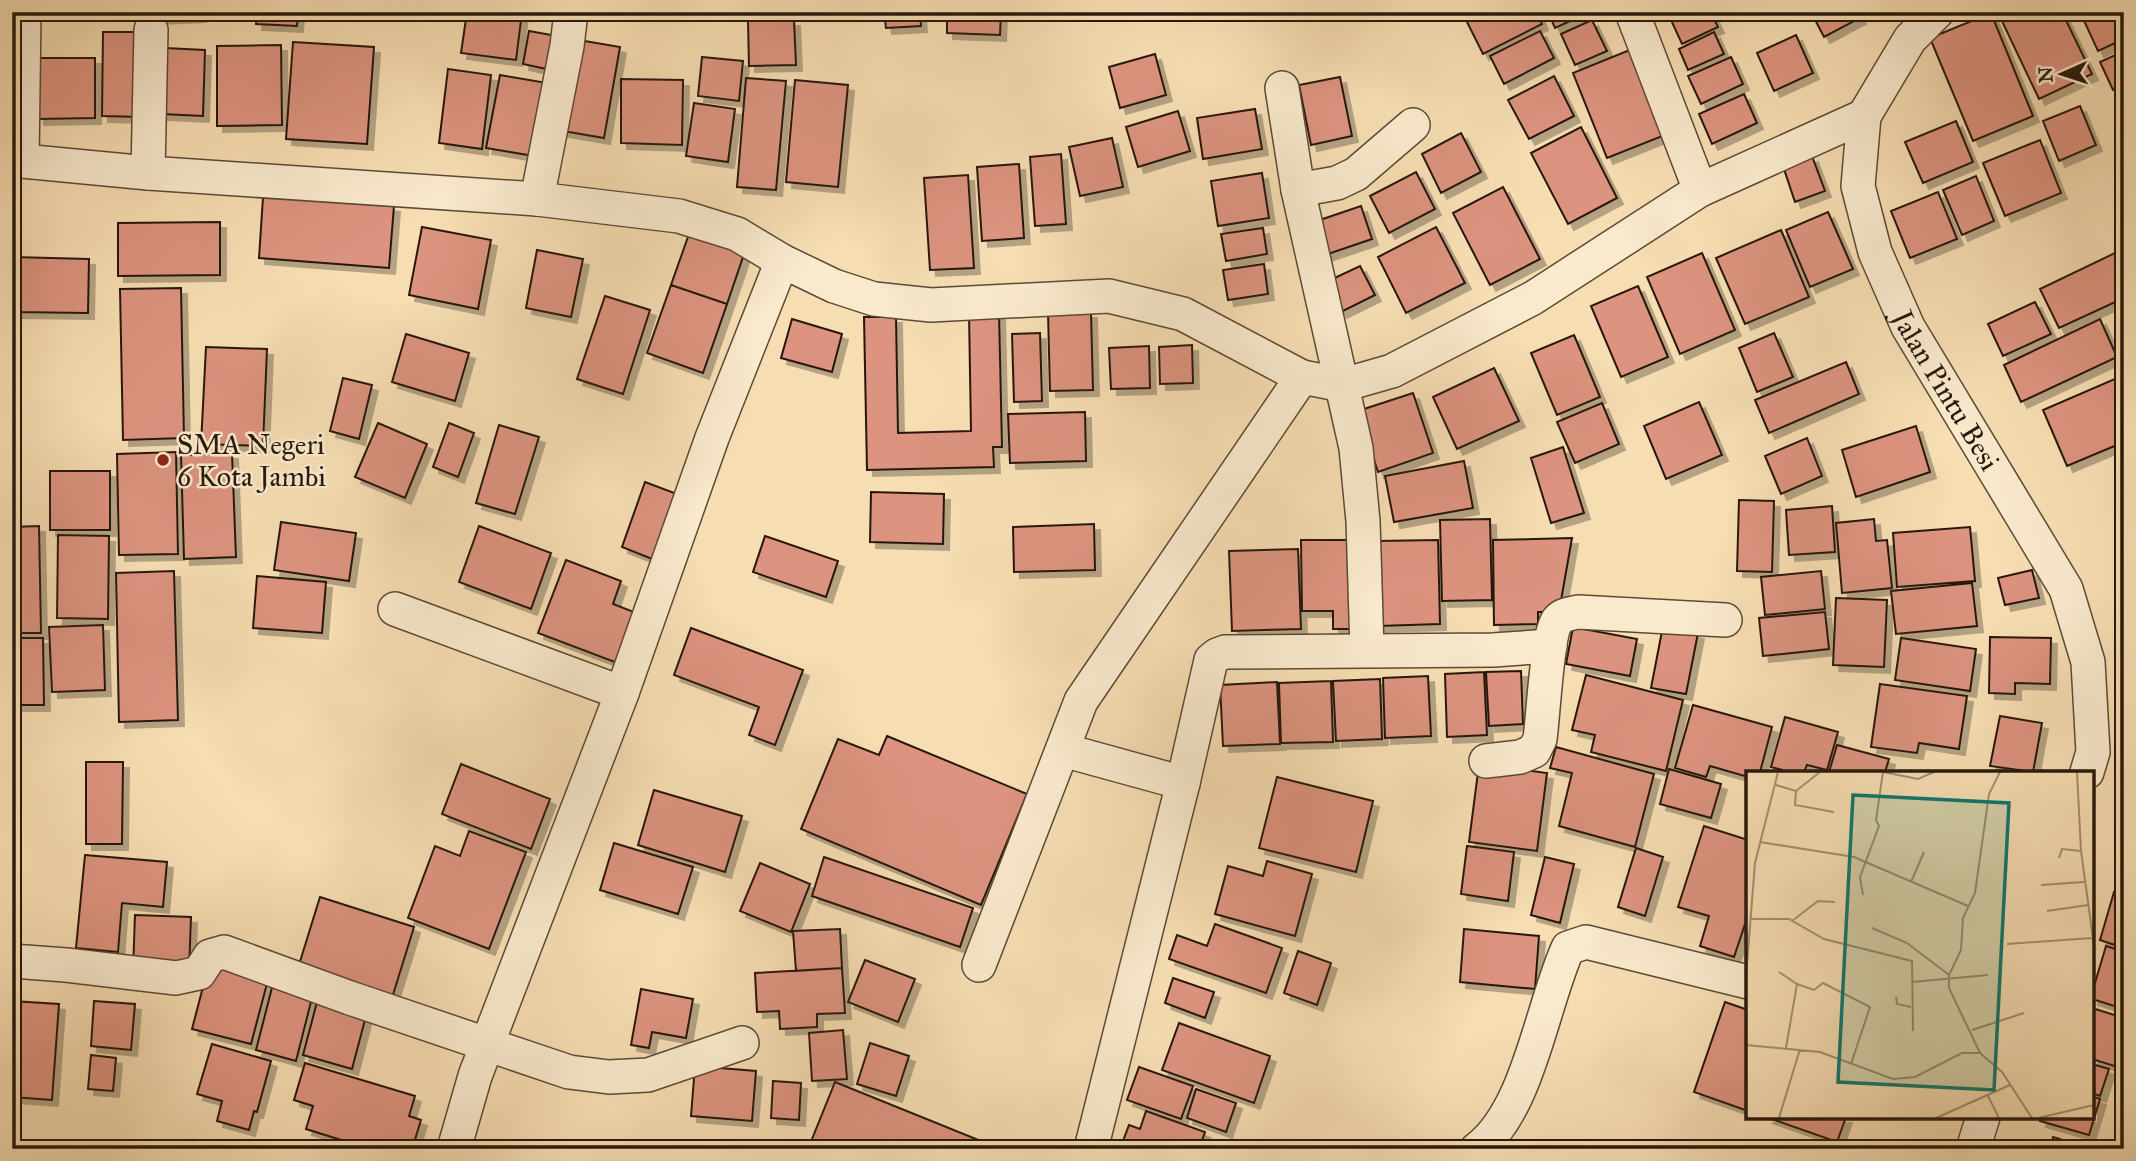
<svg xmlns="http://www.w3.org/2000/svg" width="2136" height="1161" viewBox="0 0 2136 1161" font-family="'IM FELL Great Primer',serif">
	<defs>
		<filter id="shadow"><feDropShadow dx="6" dy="6" stdDeviation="0" flood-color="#0004"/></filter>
	</defs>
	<rect width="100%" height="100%" fill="#f6ddb2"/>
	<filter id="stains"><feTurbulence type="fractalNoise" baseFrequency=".00286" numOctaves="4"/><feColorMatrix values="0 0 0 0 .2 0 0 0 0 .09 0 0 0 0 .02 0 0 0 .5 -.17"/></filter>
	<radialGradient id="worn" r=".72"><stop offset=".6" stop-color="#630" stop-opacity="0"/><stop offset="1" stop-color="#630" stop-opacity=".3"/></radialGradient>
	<path fill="#dc937f" stroke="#28190b" stroke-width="2" filter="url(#shadow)" d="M155,12H200V16L155,18Z
		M257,12H298L297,26L256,24Z
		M467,12H522L516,60L461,53Z
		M884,12H920L921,26L886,28Z
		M947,12H1001L1000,35L947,33Z
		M1462,12H1537L1542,24L1483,54Z
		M1548,12H1590L1555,28Z
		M1687,12H1711L1718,27L1682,44L1671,20Z
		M1811,12H1856L1860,18L1824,37Z
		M2015,12H2062L2092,74L2039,99L2001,19Z
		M2080,12H2124V39L2098,51Z
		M1991,13L2033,116L1973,141L1930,38Z
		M794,20L796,65L749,66L748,21Z
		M1592,20L1607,51L1575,65L1561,34Z
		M529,31L557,36L551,70L523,64Z
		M1540,31L1554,58L1504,84L1490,56Z
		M103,32H144L142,117L102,116Z
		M1714,32L1724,54L1688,70L1679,49Z
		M1796,35L1813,73L1774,91L1757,53Z
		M573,39L620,47L604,138L557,130Z
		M293,42L374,47L367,144L286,139Z
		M281,45L282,125L217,126V46Z
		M165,48L205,50L203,116L162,114Z
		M1632,49L1665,135L1607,158L1573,73Z
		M2124,51V85L2113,90L2100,62Z
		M1155,54L1166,95L1120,108L1109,67Z
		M702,57L743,61L739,101L698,96Z
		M1731,57L1743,84L1701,104L1688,76Z
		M38,58H95V118L38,119Z
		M448,69L491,75L482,149L439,143Z
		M500,75L547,83L534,156L486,148Z
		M1554,76L1574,116L1529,139L1508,100Z
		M1340,77L1352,136L1311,145L1299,85Z
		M746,78L786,81L776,190L737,187Z
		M621,79L683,80L682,145L621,143Z
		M795,80L848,85L838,187L786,182Z
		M1744,94L1757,123L1712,144L1699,114Z
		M694,103L735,109L728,162L686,156Z
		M2080,106L2096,145L2059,161L2043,121Z
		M1255,109L1262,149L1203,159L1197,118Z
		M1178,111L1190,151L1138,167L1126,127Z
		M1956,121L1973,162L1923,183L1905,142Z
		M1581,127L1617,198L1568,224L1531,153Z
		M1461,133L1481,172L1441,193L1422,154Z
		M1112,138L1123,187L1080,196L1069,147Z
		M2040,140L2061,193L2005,216L1983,163Z
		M1061,154L1066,224L1035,226L1030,157Z
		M1812,156L1825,191L1795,202L1783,166Z
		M1019,164L1024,238L982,241L977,167Z
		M1416,172L1435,209L1389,233L1370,196Z
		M1262,173L1269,218L1218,226L1211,181Z
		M968,175L974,268L930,270L924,178Z
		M1976,176L1994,221L1962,235L1943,190Z
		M1503,187L1540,259L1490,285L1453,213Z
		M1938,192L1957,239L1910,258L1891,211Z
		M263,197L394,206L389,268L259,258Z
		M1361,206L1372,239L1322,256L1311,223Z
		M1828,212L1853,269L1810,287L1786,230Z
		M220,222V275L118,276V223Z
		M422,227L491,240L478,309L409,295Z
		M1436,227L1465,283L1406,313L1378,257Z
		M1263,228L1267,254L1226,261L1221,234Z
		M1781,230L1809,297L1745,324L1716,258Z
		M689,234L744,254L727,304L671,285Z
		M537,250L583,259L571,317L526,308Z
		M2119,251L2124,262V298L2059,328L2040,289Z
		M1702,253L1735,330L1680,354L1647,277Z
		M12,257L89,259L88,313L12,312Z
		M1264,264L1268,294L1228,300L1223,270Z
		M1360,266L1375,295L1341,312L1326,282Z
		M671,285L727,304L703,373L647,353Z
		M1638,286L1668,357L1621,377L1591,306Z
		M181,288L184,438L123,440L120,289Z
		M605,296L650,310L623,394L577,379Z
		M2035,302L2051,334L2003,356L1988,324Z
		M999,312L1002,447H993L994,467L867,470L864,317H896L898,433L971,431L969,313Z
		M1091,312L1093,390L1050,391L1048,313Z
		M792,319L842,334L832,372L781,358Z
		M2100,319L2117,357L2021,402L2004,365Z
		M1040,333L1042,401L1014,402L1012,334Z
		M1774,333L1793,377L1757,392L1739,348Z
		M406,334L469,353L455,401L392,382Z
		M1574,335L1600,397L1557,415L1531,353Z
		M1192,345L1193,383L1160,384L1159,347Z
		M1149,346L1150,388L1111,389L1109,348Z
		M206,347L267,349L263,446L201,444Z
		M1846,362L1859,394L1769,433L1755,400Z
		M1494,368L1519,421L1457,449L1433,397Z
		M2124,375V442L2067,466L2043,410Z
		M343,378L372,385L359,439L330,431Z
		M1413,393L1433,453L1378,472L1358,411Z
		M1699,402L1722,455L1666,479L1644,426Z
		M1602,403L1619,444L1575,463L1557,422Z
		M1085,412L1086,461L1010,463L1008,414Z
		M378,423L427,444L405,498L355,477Z
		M449,423L474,433L458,477L433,467Z
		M499,425L539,437L515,514L476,503Z
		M1916,426L1930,472L1856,497L1842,450Z
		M1807,438L1822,476L1781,494L1765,456Z
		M1563,447L1584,513L1551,523L1531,458Z
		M176,452L178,554L119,555L117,454Z
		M232,453L236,557L184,559L181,455Z
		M1464,461L1473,508L1394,522L1385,476Z
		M50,471H110V530H50Z
		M645,482L685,497L662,563L622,547Z
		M871,492L944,494L943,544L870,542Z
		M1739,500L1774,501L1772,572L1737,571Z
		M1832,506L1835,552L1789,555L1786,510Z
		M1490,519L1492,600L1442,601L1440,520Z
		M1874,519L1876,541L1887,540L1892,588L1842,593L1836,523Z
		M281,522L356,533L349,581L274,570Z
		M1094,524L1095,570L1014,572L1013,527Z
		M39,526L41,633H12V527Z
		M479,526L551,553L531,609L459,582Z
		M1970,527L1975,581L1897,587L1893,533Z
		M58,535L109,536L108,619L57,618Z
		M765,536L838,561L826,597L753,572Z
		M1572,538L1559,612H1538V624L1494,625L1493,540Z
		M1301,540H1354L1355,629H1333V611H1302Z
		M1438,540L1440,624L1378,626L1377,541Z
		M1298,549L1301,629L1232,631L1229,551Z
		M2124,549V575L2116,551Z
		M566,560L621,581L613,604L639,614L620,664L538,633Z
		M2032,570L2039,598L2005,605L1998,578Z
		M174,571L178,720L119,722L116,573Z
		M1821,571L1825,609L1765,615L1761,577Z
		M257,576L326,582L322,633L253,628Z
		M1972,583L1977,626L1896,634L1891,591Z
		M1836,598L1887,600L1884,667L1833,665Z
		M1825,612L1829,649L1763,656L1759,618Z
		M103,625L105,690L52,692L49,627Z
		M1663,626L1698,633L1686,694L1651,688Z
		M1573,627L1637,639L1630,676L1566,664Z
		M691,628L803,670L775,745L749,735L759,707L674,675Z
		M1990,637L2051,638L2050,684L2015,683V694L1989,693Z
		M12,638H43L44,705H12Z
		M1901,638L1976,649L1970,691L1895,680Z
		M1521,671L1523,724L1489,726L1486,672Z
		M1484,672L1487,735L1447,737L1445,674Z
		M1586,675L1683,700L1666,771L1591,752L1595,735L1572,730Z
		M1428,676L1431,736L1385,738L1383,678Z
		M1380,679L1382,739L1336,741L1333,681Z
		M1331,681L1333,742L1281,743L1279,683Z
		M1277,682L1280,744L1223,746L1220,685Z
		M1880,684L1967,696L1959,749L1919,743L1917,753L1871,747Z
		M1693,705L1772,727L1760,772H1748V777L1710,766L1706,777L1675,768Z
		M2000,716L2042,723L2033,772L1990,766Z
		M1785,717L1838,732L1827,770L1807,765L1804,772H1790L1771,767Z
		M887,736L1027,794L981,905L801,829L838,739L879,755Z
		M1837,745L1889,759L1885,772H1829Z
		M1556,747L1654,774L1635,847L1559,826L1572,773L1550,768Z
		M86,762H123L122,844H86Z
		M461,764L550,799L531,849L442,814Z
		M1479,764L1547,773L1537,851L1469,842Z
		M1669,769L1721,784L1711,818L1660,804Z
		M1277,777L1373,801L1356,872L1259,848Z
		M654,790L742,816L725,872L638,845Z
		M1704,826L1748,840V915L1734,957L1700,946L1709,916L1678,907Z
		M469,831L526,852L489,949L408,918L435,846L460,856Z
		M614,843L693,867L678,914L600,890Z
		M1467,846L1514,852L1508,901L1461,894Z
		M1636,848L1663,857L1645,916L1618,907Z
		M85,855L167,862L163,907L122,903L118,952L76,948Z
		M824,857L973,908L960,947L812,896Z
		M1545,857L1574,864L1560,923L1531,915Z
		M1267,861L1312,874L1295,936L1215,914L1228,866L1263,876Z
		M760,863L810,884L791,932L740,911Z
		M2124,863V892L2116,889Z
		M2114,892L2124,895V948L2100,940Z
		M320,897L414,927L392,998L298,968Z
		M135,915L191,917L189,971L133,970Z
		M1215,924L1282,948L1266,993L1169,959L1177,935L1207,946Z
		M840,929L842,968L796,971L793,931Z
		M1464,929L1539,936L1535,989L1460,982Z
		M2106,946L2124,952V1009L2092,999V993Z
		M1298,951L1331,963L1317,1005L1284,993Z
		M210,960L269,976L251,1044L192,1029Z
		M865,960L915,979L898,1022L848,1002Z
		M842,968L845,1013L817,1014V1027L780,1029L779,1011L757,1012L755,973Z
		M275,976L315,986L296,1061L256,1050Z
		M1173,978L1214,992L1205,1018L1165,1003Z
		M641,989L693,999L686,1038L652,1032L649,1048L631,1045Z
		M12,1001L59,1004L52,1100L12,1097Z
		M94,1001L135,1004L131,1050L91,1046Z
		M317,1002L366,1016L352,1069L303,1055Z
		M1725,1002L1748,1010V1111L1694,1092Z
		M2092,1008L2124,1018V1069L2092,1059Z
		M1179,1023L1270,1056L1254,1103L1162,1070Z
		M843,1030L847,1079L812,1081L809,1033Z
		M870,1043L909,1056L896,1096L857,1084Z
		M212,1044L271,1061L257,1112L254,1111L249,1130L217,1121L222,1101L197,1094Z
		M91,1055L116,1058L113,1091L88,1089Z
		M305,1063L415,1096L409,1116L421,1120L413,1146L401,1142L399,1149H370L306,1129L313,1106L294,1100Z
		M2092,1064L2109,1069L2100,1096L2092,1093Z
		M695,1066L756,1071L752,1121L691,1116Z
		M1139,1067L1193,1086L1181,1119L1127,1100Z
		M773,1081L801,1083L799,1120L771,1118Z
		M835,1082L981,1141L977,1149H808Z
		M1196,1089L1236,1103L1226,1132L1187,1118Z
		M2092,1096L2100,1099L2089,1135L2040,1121L2041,1117H2092Z
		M1146,1111L1205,1132L1199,1149H1120L1129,1125L1140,1129Z
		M1766,1117H1846L1837,1142Z
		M2053,1137L2092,1149H2050Z
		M57,1140L123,1147V1149H56Z
		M559,1140L628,1148L558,1149Z"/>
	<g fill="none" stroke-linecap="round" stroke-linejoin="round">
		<g stroke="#5c4a35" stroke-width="36">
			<g id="minor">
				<path d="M1632,12L1700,190"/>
				<path id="s1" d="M1937,12L1910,39L1864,116L1858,186L1875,252L1908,327L2066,589L2088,662L2093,752L2087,772"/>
				<path d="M1282,88L1298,190L1356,448L1363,521L1367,650"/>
				<path d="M12,160L148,173L537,199L679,216L737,234L782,261L834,286L874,299L931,305L1109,296L1183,314L1302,377"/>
				<path d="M22,161L24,12"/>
				<path d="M148,173L151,30"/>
				<path d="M1298,190L1337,183L1356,174L1413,125"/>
				<path d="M537,199L567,46L571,12"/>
				<path d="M395,609L622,693"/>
				<path d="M1063,750L1183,783"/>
				<path d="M1486,761L1520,757L1534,751L1540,739C1543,719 1547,632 1558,620C1563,614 1570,614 1578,612L1725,620"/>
				<path d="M12,961L66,965L176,978L199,973L210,956L224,952L350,998L569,1072L609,1077L648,1075L742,1043"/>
				<path d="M979,965L1081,701L1302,377L1343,385L1392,371L1533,298L1700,190L1864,116"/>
				<path d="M454,1149L475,1076L622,693L712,438L782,261"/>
				<path d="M1091,1149L1183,783L1211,660L1217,655L1225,652L1493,650L1550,646"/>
				<path d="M1477,1149C1528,1112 1542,1005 1568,948L1586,942L1748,982"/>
				<path d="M1973,1149L1983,1117"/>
			</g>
		</g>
		<use href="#minor" stroke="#f9e9cd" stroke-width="33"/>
	</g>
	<circle fill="#8f2418" stroke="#f9e9cd" stroke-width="2.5" cx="163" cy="460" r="7"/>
	<g text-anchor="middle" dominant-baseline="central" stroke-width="5" stroke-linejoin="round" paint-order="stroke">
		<g font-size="28" fill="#28190b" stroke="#f9e9cd">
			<text stroke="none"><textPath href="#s1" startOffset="422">Jalan Pintu Besi</textPath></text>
		</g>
		<g font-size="28" fill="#28190b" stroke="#f9e9cd" text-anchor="start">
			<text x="177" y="444">SMA Negeri<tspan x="177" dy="32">6 Kota Jambi</tspan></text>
		</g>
	</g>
	<g transform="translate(1746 771)">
		<rect width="348" height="348" fill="#f6ddb2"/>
		<path fill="none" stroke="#a48f6f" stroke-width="2" d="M137,1L172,8L188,1M331,1L335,80L348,175M30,14L50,20L49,34L88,41M50,20L74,1M14,71L108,86L222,135M313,87L316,78L335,80M165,111L178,81M295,114L338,111M117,124L114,106L133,55L130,49L137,1M301,140L342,134M5,148H43L78,168L166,190L167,260M46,150L72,130L89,131M126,157L161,172L203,204V217L234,282M261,173L346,167M33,201L51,213L68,219L77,212L124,236L105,293M203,204L215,179L217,147L229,122L243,23L254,1M0,206L9,92L32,1M166,211L242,204M150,226L151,233L165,236M226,259L278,242M0,274L74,281L147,308L169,306L216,282H234L256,301L286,347M40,277L51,213M242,325L253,347M33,347L54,278M190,347L264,314M292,347L348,334"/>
		<path fill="#0f766e" fill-opacity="0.15" stroke="#0f766e" stroke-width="3.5" d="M107,24L263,32L248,319L92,311Z"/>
		<rect width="348" height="348" fill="none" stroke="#28190b" stroke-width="3.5"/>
	</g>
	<rect width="2136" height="1161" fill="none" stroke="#f6ddb2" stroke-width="42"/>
	<rect x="14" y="14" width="2108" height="1133" fill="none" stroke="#28190b" stroke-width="3.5"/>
	<rect x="21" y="21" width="2094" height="1119" fill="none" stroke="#28190b" stroke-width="2"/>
	<g transform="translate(2062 74) rotate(267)" stroke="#f9e9cd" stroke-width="5" paint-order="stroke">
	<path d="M0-5L12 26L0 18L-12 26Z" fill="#28190b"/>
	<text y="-10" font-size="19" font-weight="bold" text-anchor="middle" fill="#28190b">N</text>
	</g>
	<rect width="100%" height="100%" filter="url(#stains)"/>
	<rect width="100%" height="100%" fill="url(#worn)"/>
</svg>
